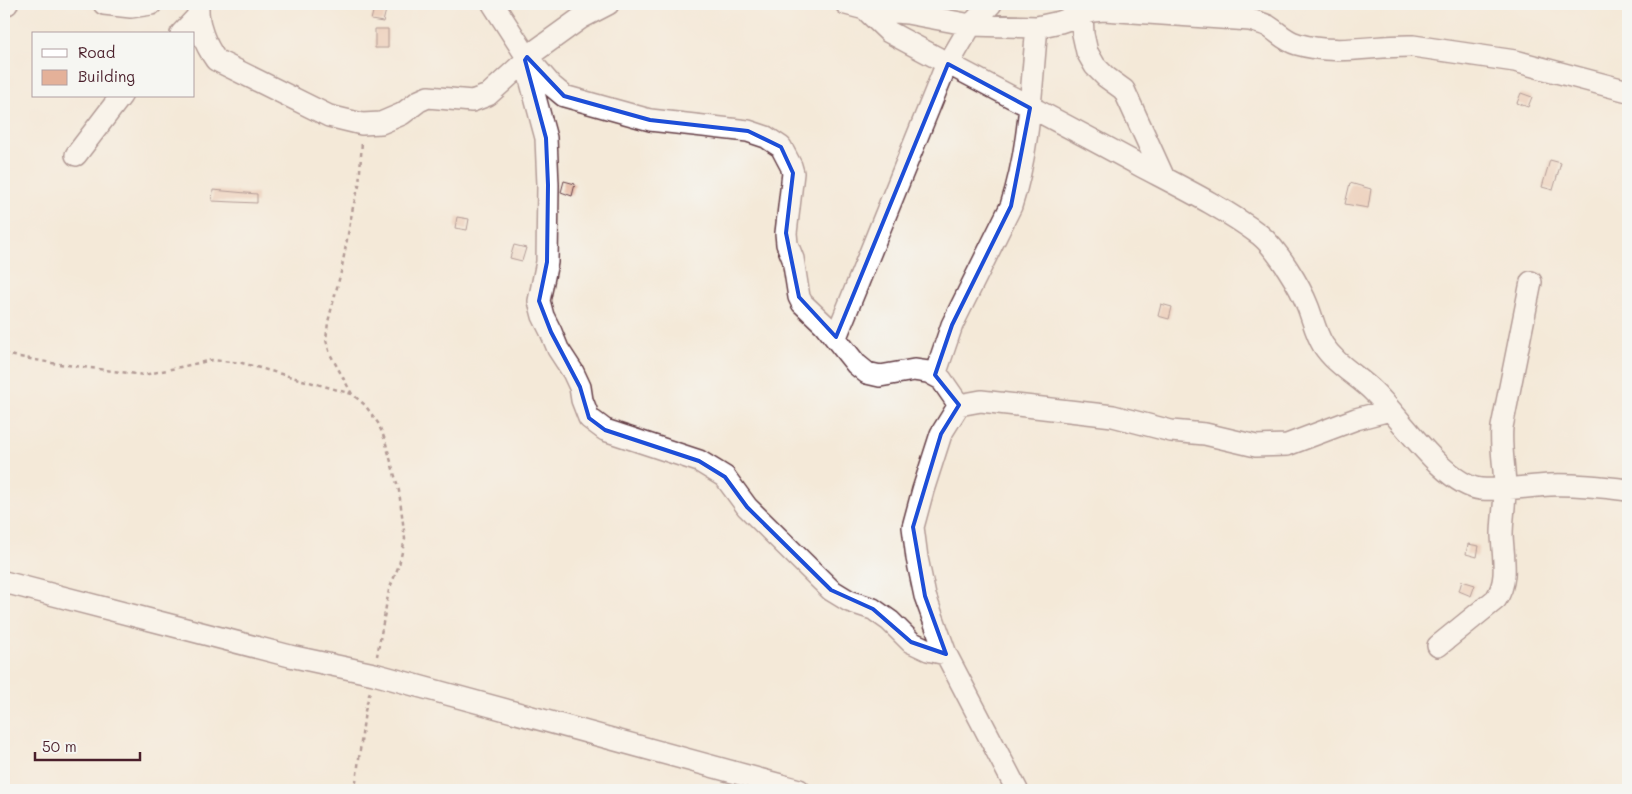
<svg xmlns="http://www.w3.org/2000/svg" width="1632" height="794" viewBox="0 0 1632 794" font-family="Mali,sans-serif">
	<rect width="100%" height="100%" fill="#f6f6f2"/>
	<filter id="ink" filterUnits="userSpaceOnUse"><feTurbulence type="fractalNoise" baseFrequency=".02" numOctaves="2"/><feDisplacementMap in="SourceGraphic" scale="10" xChannelSelector="R" yChannelSelector="G"/><feConvolveMatrix kernelMatrix="1 2 1 2 8 2 1 2 1" color-interpolation-filters="sRGB"/></filter>
	<filter id="wash" filterUnits="userSpaceOnUse"><feTurbulence type="fractalNoise" baseFrequency=".0096" numOctaves="4" result="noise"/><feDisplacementMap in="SourceGraphic" scale="20" xChannelSelector="R" yChannelSelector="G"/><feGaussianBlur stdDeviation="1.12" result="paint"/><feColorMatrix in="noise" values="0 0 0 0 0 0 0 0 0 0 0 0 0 0 0 0 0 1.4 0 .05"/><feComposite in="paint" operator="in"/></filter>
	<g filter="url(#wash)">
		<rect width="100%" height="100%" fill="#f4e9d8"/>
		<g id="blocks">
			<path fill="#e4b199" d="M374,8L386,10L383,22L371,20Z
				M375,29H388V48H375Z
				M1521,93L1532,97L1528,107L1517,103Z
				M1550,160L1561,163L1553,190L1542,187Z
				M564,181L575,184L572,196L561,192Z
				M1350,183L1371,189L1368,208L1345,204Z
				M213,190L257,194V203L212,201Z
				M457,217L469,219L467,230L455,228Z
				M514,245L526,248L522,261L510,258Z
				M1161,304L1172,307L1169,319L1158,316Z
				M1468,544L1479,546L1477,557L1466,554Z
				M1462,581L1475,585L1471,596L1459,591Z"/>
		</g>
	</g>
	<g filter="url(#ink)">
		<use href="#blocks" fill-opacity="0" stroke="#643d45" stroke-width="1"/>
		<g fill="none" stroke-linecap="round" stroke-linejoin="round">
			<g stroke="#643d45" stroke-width="24">
				<path id="minor" d="M4,4H7
					M104,4L131,7L151,4
					M198,4C197,24 204,43 216,60L329,116L362,124L381,123L402,114L419,101L428,97L472,101L488,95L522,64L527,57L581,18L608,4
					M493,4L527,57L552,86L564,96L650,120L748,131L766,137L781,147L791,166L793,173L786,233L787,244L793,259L799,297L802,303L824,324L856,364L867,373L880,376L914,370L928,372L941,379L959,405
					M846,4L865,9L907,13L971,25L1037,27L1060,22L1093,11L1104,10L1250,20C1256,22 1262,23 1268,26C1278,32 1285,41 1297,44C1338,56 1372,45 1413,46L1515,61L1628,91
					M1077,4L1082,14L1083,34L1087,52L1095,66L1106,77L1124,90L1164,178
					M865,9L889,32C972,77 1057,120 1141,166C1179,186 1226,209 1260,235C1277,249 1300,286 1308,307C1313,320 1316,334 1323,345C1336,365 1358,376 1374,392C1400,417 1445,486 1481,489C1502,491 1529,486 1550,485C1576,484 1603,487 1628,490
					M181,34L197,17
					M525,60L546,138L548,185L547,262L539,301L543,316L551,332L558,349L573,372L580,387L582,400L589,418L605,430L699,461L725,477L747,507L831,590L849,601L873,609L890,621L911,642L928,650L946,654
					M76,155L121,96
					M836,337L943,73L971,25L991,4
					M935,375L952,325L1011,206C1030,148 1031,87 1037,27
					M4,582L290,656L374,674L799,790
					M1438,646L1496,599C1509,580 1503,558 1502,535C1502,520 1505,505 1505,489C1505,468 1500,448 1502,427L1531,282
					M1017,790L946,654L925,596L917,558L913,527L923,490L941,434L959,405L981,401L1113,416L1171,431L1205,434L1256,446L1287,445L1356,419L1390,410"/>
			</g>
			<path stroke="#643d45" stroke-width="2.5" stroke-dasharray="4 4" stroke-linecap="butt" d="M4,354L52,363L144,375L212,360L242,363L352,394L365,405L378,423L385,440L399,491L405,539L399,565L389,590L377,656
				M352,394L330,354L326,340L328,322L341,272L353,207L359,186L362,141
				M352,790L356,782L365,711L370,691"/>
			<use href="#minor" stroke="#fff" stroke-width="21"/>
		</g>
	</g>
	<path d="M0 0H1632V794H0ZM527,57L564,96L650,120L748,131L781,147L793,173L786,233L799,297L836,337L948,64L1030,108L1011,206L952,325L935,375L959,405L941,434L913,527L925,596L946,654L911,642L873,609L831,590L747,507L725,477L699,461L605,430L589,418L580,387L551,332L539,301L547,262L548,185L546,138L525,60Z" fill="#f4e9d8" fill-opacity=".55" fill-rule="evenodd"/>
	<path fill="none" stroke="#1d4ed8" stroke-width="4" stroke-linejoin="round" d="M527,57L564,96L650,120L748,131L781,147L793,173L786,233L799,297L836,337L948,64L1030,108L1011,206L952,325L935,375L959,405L941,434L913,527L925,596L946,654L911,642L873,609L831,590L747,507L725,477L699,461L605,430L589,418L580,387L551,332L539,301L547,262L548,185L546,138L525,60Z"/>
	<rect width="1632" height="794" fill="none" stroke="#f6f6f2" stroke-width="20"/>
	<rect x="32" y="32" width="162" height="65" fill="#f6f6f2" stroke="#b1a0a2"/>
	<rect x="42" y="49" width="25" height="8" fill="#ffffff" stroke="#b1a0a2"/>
	<text x="78" y="58" font-size="15" fill="#4a1f2b">Road</text>
	<rect x="42" y="70" width="25" height="15" fill="#e4b199" stroke="#b1a0a2"/>
	<text x="78" y="82" font-size="15" fill="#4a1f2b">Building</text>
	<path d="M35 752v8h105v-8" fill="none" stroke="#4a1f2b" stroke-width="2.5"/>
	<text x="42" y="752" font-size="15" fill="#4a1f2b" stroke="#f6f6f2" stroke-width="4" paint-order="stroke">50 m</text>
</svg>
